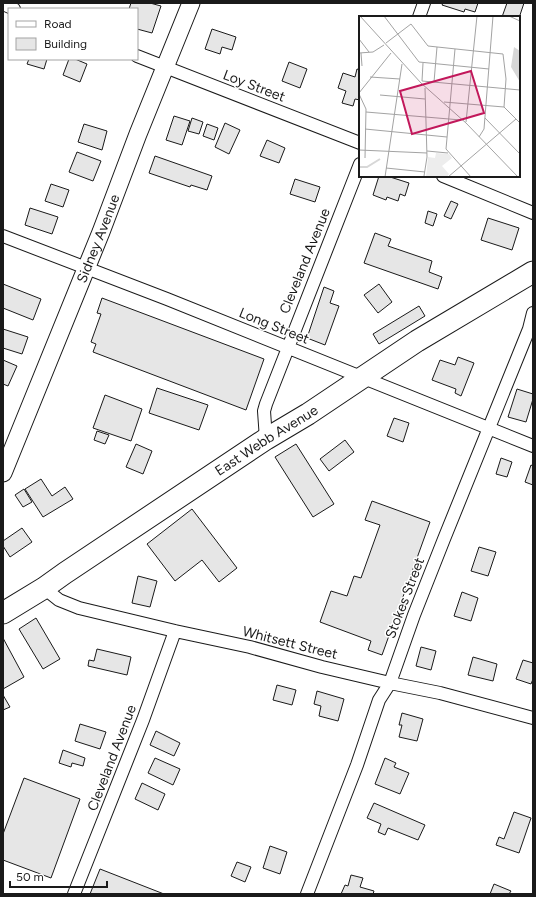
<svg xmlns="http://www.w3.org/2000/svg" width="536" height="897" viewBox="0 0 536 897" font-family="Figtree,sans-serif">
	<rect width="100%" height="100%" fill="#fff"/>
	<path fill="#e6e6e6" stroke="#1a1a1a" d="M131,3H150L161,6L152,33L137,29V9H129Z
		M443,3H478L475,12L465,9L464,12L442,5Z
		M507,3H524L519,18V17H502Z
		M212,29L236,37L232,50L222,47L220,54L205,49Z
		M29,59H47L44,69L27,64Z
		M69,59H75L87,64L80,82L63,75Z
		M289,62L307,69L300,88L282,81Z
		M357,69L360,70V100L355,99L353,106L342,103L346,91L338,88L343,73L355,77Z
		M174,116L190,121L182,145L166,140Z
		M192,118L203,122L199,134L188,131Z
		M225,123L240,130L229,154L215,147Z
		M84,124L107,131L102,150L78,142Z
		M207,124L218,128L214,140L203,136Z
		M267,140L285,148L279,163L260,156Z
		M77,152L101,161L93,181L69,172Z
		M155,156L212,176L207,190L191,185L190,187L149,173Z
		M379,176H387L409,183L405,196L400,194L398,201L387,197L386,200L373,195Z
		M295,179L320,187L315,202L290,194Z
		M51,184L69,190L63,207L45,201Z
		M451,201L458,204L451,219L444,216Z
		M30,208L58,217L52,234L25,225Z
		M428,211L437,214L433,226L425,223Z
		M488,218L519,228L512,250L481,240Z
		M375,233L391,239L388,246L432,261L429,272L442,277L438,289L364,263Z
		M3,284L41,299L33,320L3,308Z
		M379,284L392,302L378,313L364,295Z
		M324,287L334,291L330,303L339,306L325,345L307,338Z
		M102,298L264,359L246,410L93,352L96,344L91,342L101,314L97,313Z
		M419,306L425,316L379,344L373,334Z
		M3,329L28,337L22,354L3,348Z
		M458,357L474,363L461,396L455,393L456,389L432,380L440,360L455,365Z
		M3,360L17,366L8,386L3,384Z
		M157,388L208,405L199,430L149,413Z
		M517,389L533,394V399L526,422L508,417Z
		M105,395L142,409L131,441L93,428Z
		M394,418L409,423L403,442L387,436Z
		M97,431L109,435L105,444L94,440Z
		M345,440L354,452L329,471L320,459Z
		M136,444L152,451L143,474L126,467Z
		M296,444L334,504L313,517L275,457Z
		M501,458L512,462L507,477L496,474Z
		M531,465L533,466V485L525,482Z
		M41,479L52,496L65,487L73,499L43,517L25,489Z
		M24,489L32,502L23,507L15,495Z
		M372,501L430,522L382,655L368,650L371,641L320,622L331,591L347,596L354,576L361,578L380,525L365,520Z
		M192,509L237,568L219,582L202,560L175,581L147,544Z
		M22,528L32,542L10,557L3,546V541Z
		M479,547L496,552L488,576L471,571Z
		M138,576L157,581L150,607L132,603Z
		M462,592L478,598L471,621L454,616Z
		M36,618L60,659L43,669L19,629Z
		M3,638L24,677L3,689Z
		M421,647L436,651L431,670L416,666Z
		M97,649L131,657L127,675L88,666L89,660L94,661Z
		M473,657L497,664L493,681L468,675Z
		M523,660L533,663V679L531,684L516,679Z
		M277,685L296,690L292,705L273,700Z
		M317,691L344,699L338,721L319,716L321,706L314,704Z
		M3,695L10,707L3,710Z
		M402,713L423,719L417,741L399,737L402,725H399Z
		M80,724L106,732L100,749L75,741Z
		M156,731L180,743L174,756L150,745Z
		M63,750L85,758L83,766L72,763L71,767L59,763Z
		M155,758L180,769L173,785L148,773Z
		M385,758L396,763L394,767L409,773L400,794L375,784Z
		M24,778L80,799L51,878L3,860V834Z
		M142,783L165,794L158,810L135,799Z
		M374,803L425,825L418,840L388,828L385,835L378,832L381,824L367,818Z
		M514,812L531,818L519,853L496,845L499,837L504,839Z
		M270,846L287,852L280,874L263,868Z
		M237,862L251,867L245,882L231,876Z
		M100,869L164,894H90Z
		M351,875L363,878L360,887L374,891L373,894H341L345,885L348,886Z
		M494,884L511,891L509,894H490Z"/>
	<g fill="none" stroke-linecap="round" stroke-linejoin="round">
		<g stroke="#1a1a1a" stroke-width="14">
			<path id="street" d="M3,4L14,9
				M419,17L424,3
				M137,56L360,143
				M443,176L533,213
				M3,236L167,299L533,446
				M266,439L264,411L266,404L360,164
				M44,588L59,600L79,608L175,631L250,647L322,667L390,683L440,693L533,718
				M74,894L143,720L175,631
				M307,894L357,765L379,700L390,683L414,615L444,539L529,329L533,313"/>
		</g>
		<g stroke="#1a1a1a" stroke-width="19">
			<g id="secondary">
				<path id="s1" d="M3,473L101,232L138,134L191,3"/>
			</g>
		</g>
		<g stroke="#1a1a1a" stroke-width="23">
			<g id="highway">
				<path id="s2" d="M3,613L44,588L65,573L266,439L308,414L417,341L533,272"/>
			</g>
		</g>
		<use href="#street" stroke="#fff" stroke-width="12"/>
		<use href="#secondary" stroke="#fff" stroke-width="17"/>
		<use href="#highway" stroke="#fff" stroke-width="21"/>
	</g>
	<g text-anchor="middle" dominant-baseline="central" stroke-width="3" stroke-linejoin="round" paint-order="stroke">
		<g font-size="14" fill="#1a1a1a" stroke="#fff">
			<text transform="translate(254 86) rotate(21)">Loy Street</text>
			<text stroke="none"><textPath href="#s1" startOffset="253">Sidney Avenue</textPath></text>
			<text transform="translate(305 261) rotate(-68)">Cleveland Avenue</text>
			<text transform="translate(274 326) rotate(22)">Long Street</text>
			<text stroke="none"><textPath href="#s2" startOffset="315">East Webb Avenue</textPath></text>
			<text transform="translate(405 598) rotate(-69)">Stokes Street</text>
			<text transform="translate(290 643) rotate(14)">Whitsett Street</text>
			<text transform="translate(112 758) rotate(-69)">Cleveland Avenue</text>
		</g>
	</g>
	<g transform="translate(359 16)">
		<rect width="161" height="161" fill="#fff"/>
		<path d="M77,137L90,138L93,142L83,150L90,158L88,161H67L69,141L76,142Z" fill="#ededed"/>
		<path d="M155,31L161,35V66L152,51Z" fill="#d7d7d7"/>
		<path fill="none" stroke="#d7d7d7" stroke-width="2" d="M0,151H8L21,143"/>
		<path fill="none" stroke="#a3a3a3" stroke-width="1" d="M1,0L62,67L107,107L159,161M25,0L60,46L130,53M150,0L161,5M0,23L10,36M27,27L52,8L69,30L144,38L147,63L145,91M96,33L87,133L112,161M0,37L14,36L25,29M2,37L3,50M11,61L41,63M63,65L161,74M63,65L64,47M75,66L78,31M0,77L32,37M0,78L7,93L6,142M21,79L66,83M85,86L145,91L161,107M7,96L102,104M126,102L161,138M107,106L118,0M6,113L88,121M120,121L125,113L134,0M0,134L68,137M68,135L89,137M27,152L66,156M65,160L68,141L66,72M26,161L43,48M89,161L157,103"/>
		<path fill="#c2185b" fill-opacity="0.15" stroke="#c2185b" stroke-width="2" d="M112,55L125,97L53,118L41,75Z"/>
		<rect width="161" height="161" fill="none" stroke="#1a1a1a" stroke-width="2"/>
	</g>
	<rect width="536" height="897" fill="none" stroke="#1a1a1a" stroke-width="8"/>
	<rect x="8" y="8" width="130" height="52" fill="#ffffff" stroke="#a3a3a3"/>
	<rect x="16" y="21" width="20" height="6" fill="#ffffff" stroke="#a3a3a3"/>
	<text x="44" y="28" font-size="12" fill="#1a1a1a">Road</text>
	<rect x="16" y="38" width="20" height="12" fill="#e6e6e6" stroke="#a3a3a3"/>
	<text x="44" y="48" font-size="12" fill="#1a1a1a">Building</text>
	<path d="M10 881v6h97v-6" fill="none" stroke="#1a1a1a" stroke-width="2"/>
	<text x="16" y="881" font-size="12" fill="#1a1a1a" stroke="#ffffff" stroke-width="3" paint-order="stroke">50 m</text>
</svg>
